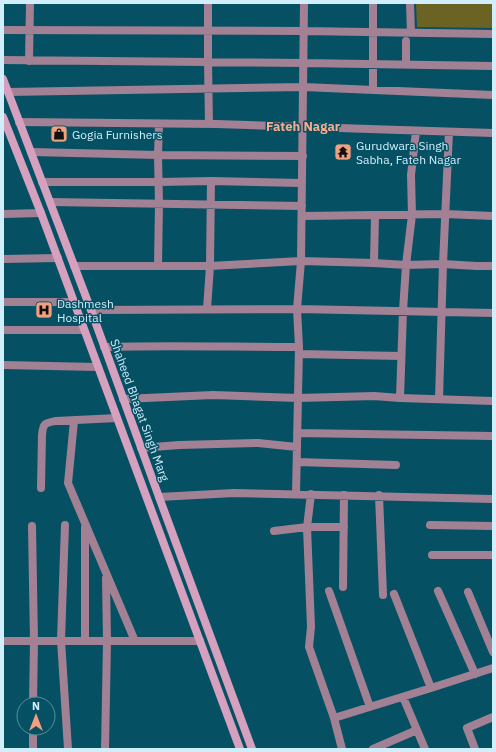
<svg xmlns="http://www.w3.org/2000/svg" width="496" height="752" viewBox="0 0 496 752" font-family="'IBM Plex Sans',sans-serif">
	<rect width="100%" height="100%" fill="#065064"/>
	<path fill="#6a6324" d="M416,3H493V28L417,27Z"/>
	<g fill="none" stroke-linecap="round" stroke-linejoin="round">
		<path stroke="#a28194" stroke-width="8" d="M208,3V62L209,124
			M373,3V90
			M410,3L411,33
			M3,30L304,31L493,34
			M3,60L303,63L493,66
			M29,61L30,3
			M406,64V41
			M8,92L303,87L493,95
			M19,122L216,124L493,133
			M31,152L158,155L303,156
			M42,182H159L211,181L302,183
			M50,202L302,206
			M3,214L41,213
			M302,216L445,214L493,216
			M3,259L58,258
			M374,263L375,215
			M74,266H210L301,261L374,263L406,265L443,264L476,266H493
			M158,266L159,204L158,155L159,124
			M3,302H74
			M207,309L210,266L211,181
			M91,310L297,309L493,313
			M3,330H84
			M104,347C169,345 234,347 299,347
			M299,354L401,356
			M3,365L98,367
			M400,398L403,311L406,265L412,215L411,175L416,131
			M123,399L213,395L298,398L374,396L400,398L493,401
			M439,399L443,264L449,132
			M74,421L68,483L135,641
			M297,433L493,436
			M141,448L179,445L258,443L297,447
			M297,462L396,465
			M41,488L42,435C43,423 45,423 56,421L117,418
			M296,494L299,347L297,309L301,261L304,3
			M311,494L307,527L311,627L309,647L334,718L342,749
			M379,495L383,595
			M159,497L234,493L493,499
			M65,525L61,640L68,749
			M430,525L493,526
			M32,526L34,641L33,704
			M85,527V641
			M274,531L307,527H344
			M432,555H493
			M343,587L344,495
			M329,591L370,707
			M438,591L475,674
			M468,592L493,652
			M394,594L431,688
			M3,641H200
			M403,697L425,749
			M334,718L431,688L493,668
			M33,749V728
			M105,749L107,641L106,578
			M373,749L417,730
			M475,749L467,728L493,717"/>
		<path stroke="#d5a1bf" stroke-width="8" d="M3,79L91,310L159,497L252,749
			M3,117L41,213L240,749"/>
	</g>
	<defs>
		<g id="shop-square" transform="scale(0.9)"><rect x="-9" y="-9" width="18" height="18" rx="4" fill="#f2a07f" stroke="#065064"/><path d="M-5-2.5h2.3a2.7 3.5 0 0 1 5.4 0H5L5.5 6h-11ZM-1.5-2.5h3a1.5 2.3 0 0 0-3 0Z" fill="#111"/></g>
		<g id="temple-square" transform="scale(0.9)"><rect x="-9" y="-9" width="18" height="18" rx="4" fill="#f2a07f" stroke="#065064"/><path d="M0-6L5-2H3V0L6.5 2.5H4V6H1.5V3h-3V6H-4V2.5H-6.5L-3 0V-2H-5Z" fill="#111"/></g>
		<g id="hospital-square" transform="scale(0.9)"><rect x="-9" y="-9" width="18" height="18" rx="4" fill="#f2a07f" stroke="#065064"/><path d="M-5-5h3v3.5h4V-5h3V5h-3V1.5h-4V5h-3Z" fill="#111"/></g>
	</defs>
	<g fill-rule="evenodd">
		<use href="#shop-square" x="59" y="134"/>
		<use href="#temple-square" x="343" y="152"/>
		<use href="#hospital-square" x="44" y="310"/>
	</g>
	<g text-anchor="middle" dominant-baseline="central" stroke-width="3" stroke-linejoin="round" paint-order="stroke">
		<g font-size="12" fill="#d0effb" stroke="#065064" text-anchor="start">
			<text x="72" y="134">Gogia Furnishers</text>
			<text x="356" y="145">Gurudwara Singh<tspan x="356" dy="14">Sabha, Fateh Nagar</tspan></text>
			<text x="57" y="303">Dashmesh<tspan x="57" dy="14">Hospital</tspan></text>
		</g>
		<g font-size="12" fill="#d0effb" stroke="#065064">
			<text transform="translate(140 410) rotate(70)">Shaheed Bhagat Singh Marg</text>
		</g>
		<g font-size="13" font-weight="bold" fill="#f9ac8d" stroke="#065064">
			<text x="303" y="126">Fateh Nagar</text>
		</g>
	</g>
	<rect width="496" height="752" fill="none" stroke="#d0effb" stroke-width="8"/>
	<g transform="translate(36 716)"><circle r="19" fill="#065064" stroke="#5790a0"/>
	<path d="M0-3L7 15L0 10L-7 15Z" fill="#f2a07f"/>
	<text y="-6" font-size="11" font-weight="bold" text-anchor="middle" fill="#d0effb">N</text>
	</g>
</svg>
